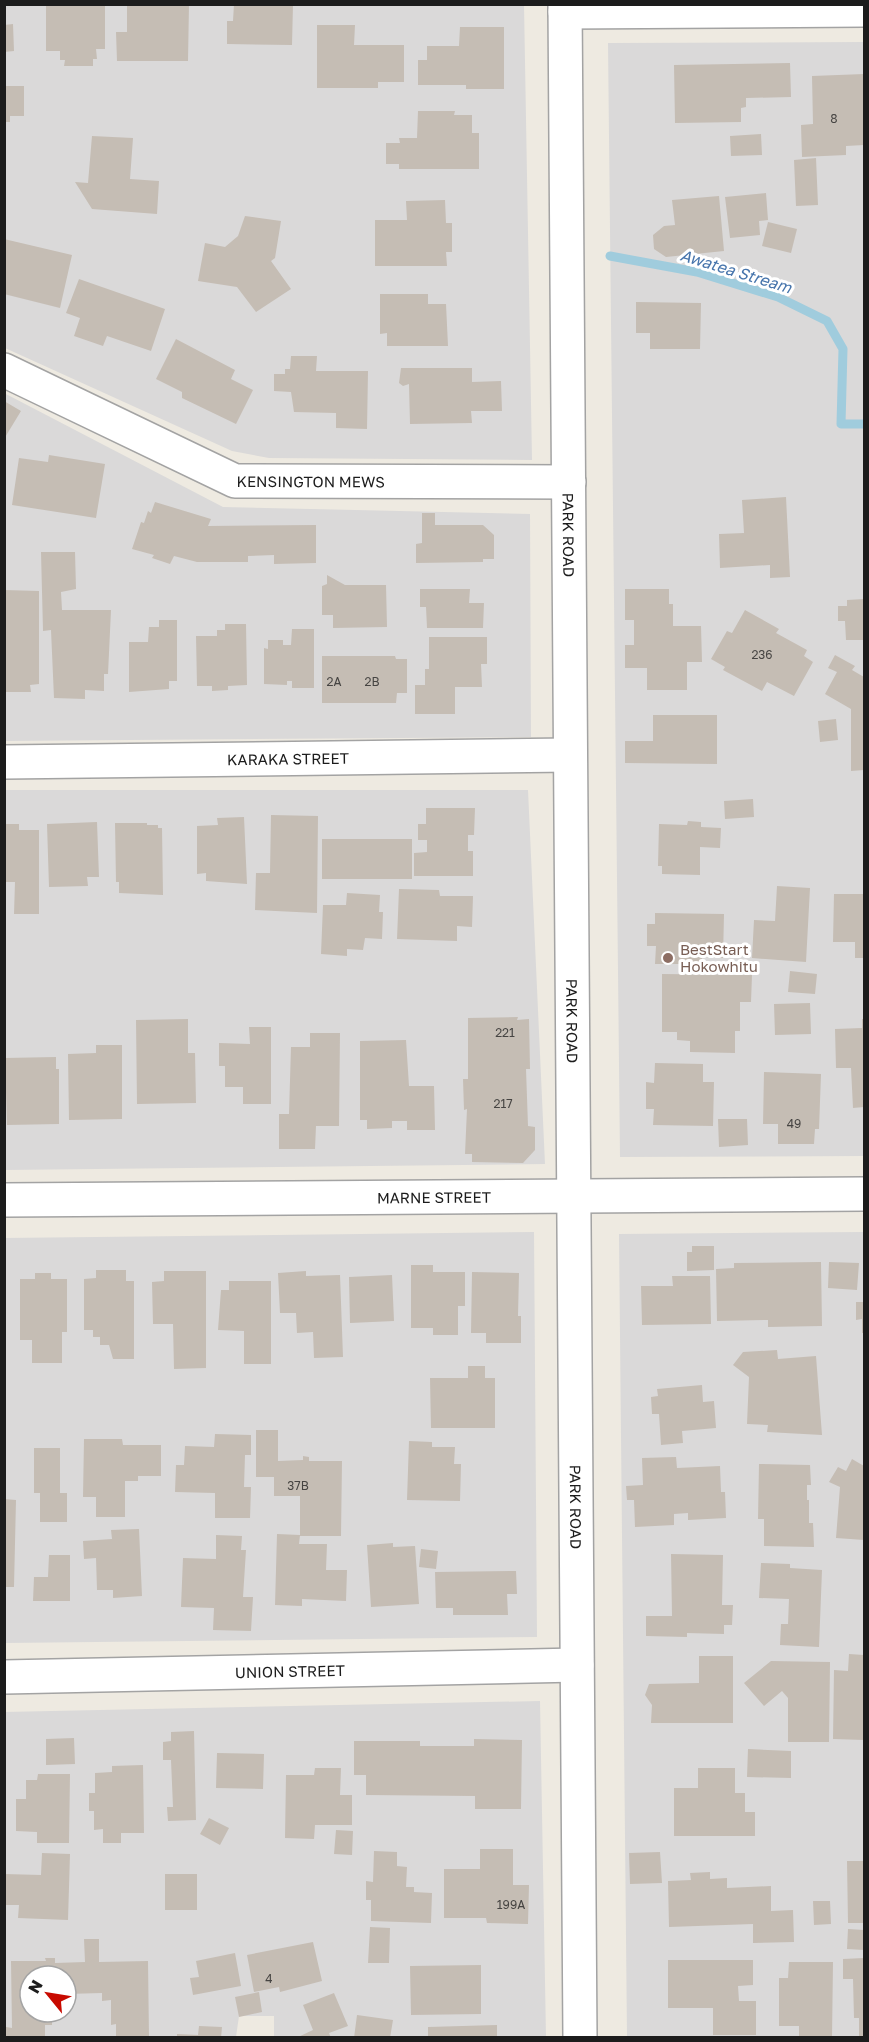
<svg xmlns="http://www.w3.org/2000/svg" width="869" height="2042" viewBox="0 0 869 2042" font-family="'Golos Text',sans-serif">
	<rect width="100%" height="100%" fill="#eeeae1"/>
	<path fill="#dad9d9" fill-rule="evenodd" d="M5,5H524L532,460L269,458L232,451L5,348Z
		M864,42V1156L620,1157L608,43Z
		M4,393L223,507L530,514L531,737L5,741Z
		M4,790H528L545,1164L5,1170Z
		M534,1232L537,1637L5,1643L4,1238Z
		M864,1232V2037H627L619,1234Z
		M540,1701L546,2037H274V2016H239L236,2037H5L4,1712ZM30,1976H66V2012H30Z"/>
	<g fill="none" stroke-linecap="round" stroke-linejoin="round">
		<path stroke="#a0ccdd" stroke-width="9" d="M610,256L697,272L778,297L827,321L843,349L841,424H864"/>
	</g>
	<path fill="#c5bdb4" d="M46,4H105V49H96L97,59H93V66H64L65,60H60V51H46Z
		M127,4H189L188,61H117L116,32H127Z
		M234,4H293L292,45L227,44V21H233Z
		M13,24L14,51L4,52V25Z
		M317,25H355L354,45H404V82H378V88H317Z
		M460,27H504V89H466V85H418V60H427V46H459Z
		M790,63L791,97L746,98V107L741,108V122L675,123L674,65Z
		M864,74V145L846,146V155L802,157L801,125L813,124L812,76Z
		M4,86H24V116H10V122H4Z
		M418,111H455L454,115H472V133H479V169H399V164H386V143H400L399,138H417Z
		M761,134L762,155L731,156L730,136Z
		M92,136L133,138L130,179L159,181L157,214L92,209L75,182L88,183Z
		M816,158L818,205L796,206L794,160Z
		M766,193L768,220L759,221L760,235L730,238L725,197Z
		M719,196L724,251L666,257L654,249L653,235L664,226L675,225L672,200Z
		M445,200L446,223H452V252H446L447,266H375V220H407L406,201Z
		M245,216L281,221L275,258L271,261L291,289L256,312L237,287L198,281L205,243L225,247L238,236Z
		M768,222L797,229L791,253L762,246Z
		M4,239L72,255L60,308L4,294Z
		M79,279L165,309L151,351L107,336L103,346L74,336L80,318L66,313Z
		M380,294H428V304H446L448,346H387V333L380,334Z
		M636,302L701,303L700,349H650V333H636Z
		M176,339L235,370L231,379L253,390L236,424L182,398V392L156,379Z
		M291,356H317L316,371H368L367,429L336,428V413L294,412L291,392L274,391V374H285V369H290Z
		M401,368H472V382L501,381L502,411H471L472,423L410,424L409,384L403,386L399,383Z
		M4,401L21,411L4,439Z
		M49,455L105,464L96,518L12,505L19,458L48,462Z
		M786,497L790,577L770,578V565L720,568L719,534L744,533L742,500Z
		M155,502L211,519L208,526L316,525V563L274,564V555L248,556V562H197L174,556L170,564L152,558L154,555L132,549L141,522L144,523L148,511L151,513Z
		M422,513H435V525H483L494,535V559H483V562L416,563V544L422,543Z
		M41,552H75L76,589L61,592L62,610H111L108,674H104V691L85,690V699L54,698L51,630L43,631Z
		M327,575L345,585H386L387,627L333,628V615H322V586L327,584Z
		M420,589H470L469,603H484L483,628H427L426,607H420Z
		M625,589H669V604H673V626H701L702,662H687V690H647V668H625V645H634V620H625Z
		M4,590L39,591V684L30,685L31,692H4Z
		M864,599V640H846L845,621H838V606H847V600Z
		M745,610L779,629L776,633L807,650L804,656L813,662L794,696L767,682L762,691L723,670L725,667L711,659L727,631L732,633Z
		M159,620H177V681H169V689L129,692V642H148L149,627H159Z
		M225,624H246L247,685L228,686V690L212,691V686H197L196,636H217V630H225Z
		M292,629H314V688H292V681H287V685L264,684V648L268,649V640H283V645H291Z
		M429,637H487V664H481L482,687H455V714H415V685H425V669H429Z
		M835,655L855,666L852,670L864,677V770L851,771V709L825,694L837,672L828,668Z
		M322,656H395L396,659H407V693H397L396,703H322Z
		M653,715H717V764L625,763V741H653Z
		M836,719L838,740L820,742L818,721Z
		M753,799L754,817L725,819L724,801Z
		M426,808H475L474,835H468V851H473V876H414V853L427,852V840H418V824H426Z
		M271,815L318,816L317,913L255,910L256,873H270Z
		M244,817L247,884L206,881V873L197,874V826L218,825L217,818Z
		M688,821L701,822V827L721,828L720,848L700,847V875L662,874V866H658L659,824L687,825Z
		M97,822L99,877H87L88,886L49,887L47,824Z
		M115,823H147V825H158V828H162L163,895L119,893V882H116Z
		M4,824H19V830H39V914H14L15,882H4Z
		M322,839H412V879H322Z
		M777,886L810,888L806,962L752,958L754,920L775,921Z
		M399,889L439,890L440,896H473L472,927L457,926V941L397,939Z
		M347,893L380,895L379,912H383L382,939L365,938L363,950L347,949V956L321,954L323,905H346Z
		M834,894H864V958H855V942H833Z
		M655,913L724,914L723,958L702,957V964H655L656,946H647V924H655Z
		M790,971L817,974L815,994L788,992Z
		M662,974L752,975L751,1002H740V1031H735V1053L690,1052V1041L677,1040V1032H662Z
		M810,1003L811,1034L775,1035L774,1004Z
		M518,1017L517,1020L529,1019L530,1069H526L528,1126L535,1127V1150L523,1163L472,1162V1154H465L467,1109L464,1110L463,1079H468V1018Z
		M188,1019V1053H195L196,1103L137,1104L136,1020Z
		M862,1019H864V1107L853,1108L851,1068H836L835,1029L862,1028Z
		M249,1027H271V1104H243V1087H225V1066H219V1043L250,1044Z
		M310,1033H340L339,1126H316L315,1149H279V1114H289L291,1047H310Z
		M406,1040L409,1086H434L435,1130H407V1121H392V1128L367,1129V1120H360V1041Z
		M96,1045H122V1119L69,1120L68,1054L96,1053Z
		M56,1057V1069H59V1124L7,1125L5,1058Z
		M655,1063L703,1064V1082H714L713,1126L653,1125L654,1109H646V1082L654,1083Z
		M764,1072L821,1074L819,1129H815L814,1144H778V1124H763Z
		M718,1119H747L748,1145L719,1147Z
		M692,1246H714V1270L687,1271V1252H692Z
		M821,1262L822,1326L768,1327V1320L717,1321L716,1269L734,1268V1263Z
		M829,1262L859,1263L857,1290L828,1288Z
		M411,1265H433V1272H465V1306H458V1335H433V1328H411Z
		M96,1270H126V1281H134V1359H113L109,1345H100V1337H93V1330H84V1279L96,1278Z
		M164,1271H206V1368L174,1369L173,1324H153L152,1282L164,1281Z
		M306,1271V1276L340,1275L343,1357L314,1358L313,1332L297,1333L296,1313H280L278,1273Z
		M472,1272L519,1273L518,1316H521V1343H486V1333H471Z
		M35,1273H51V1279H67V1332H62V1363H32V1340H20V1279H35Z
		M392,1275L394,1321L350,1323L349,1277Z
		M672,1276H710L711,1324L642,1325L641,1286H673Z
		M229,1281H271V1364H244V1331L218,1330L221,1290H229Z
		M856,1302H864V1333H862V1319L856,1320Z
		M777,1350L778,1359L816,1356L822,1435L767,1432L768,1425L747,1424L749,1377L733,1365L743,1352Z
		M468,1366H485V1378H495V1428H431L430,1378H468Z
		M702,1385L703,1402L714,1401L716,1428L682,1431L683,1443L661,1445L659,1414H652L651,1397L658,1396L657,1389Z
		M256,1430H278V1461L303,1460V1456L309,1457V1461H342L341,1536H300V1496H274V1477H256Z
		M215,1434L251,1435V1455H245L244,1487H251L250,1518H215V1493L175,1492L176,1465H184L185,1446L214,1447Z
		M84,1439H122L123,1445H161V1476H138V1481H125V1517H96V1497H83Z
		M409,1441L432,1442V1447H455L454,1464H461L460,1501L407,1500Z
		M34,1448H60V1493H67V1522H40V1493H34Z
		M676,1457L677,1468L720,1466L721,1492H725L726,1518L688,1520V1513L674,1514V1525L635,1527L634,1500H627L626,1486L643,1485L642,1458Z
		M852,1459L864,1466V1540L836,1538L840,1487L829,1482L838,1467L846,1471Z
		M759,1464L810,1465L811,1485H807V1500H809V1523H813L814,1547L764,1546V1519H758Z
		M4,1499L16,1500L14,1587H4Z
		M139,1529L142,1596L113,1598V1590H97L96,1558L84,1559L83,1541L112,1539L111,1530Z
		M277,1534L300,1535L299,1544H327L326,1570H347L346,1601L302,1599V1606L275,1605Z
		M216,1535L242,1536L241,1550H246L243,1597H253L251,1631L213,1630L214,1608L181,1607L183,1558L216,1559Z
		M393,1543V1547L415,1546L419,1604L371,1607L367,1545Z
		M421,1549L438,1551L436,1569L419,1567Z
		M671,1554L723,1555L722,1605H733L732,1625H724V1634L687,1633V1637L646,1636V1616H672Z
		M49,1555H70V1601H33L34,1577H48Z
		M761,1563L790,1564V1568L822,1570L819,1647L780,1645L781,1624H788L789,1599L759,1598Z
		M516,1571L517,1594H507L508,1615H453V1608H436L435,1572Z
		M849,1654L864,1655V1740L833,1739L834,1670L848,1671Z
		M699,1656H733V1723H651L652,1705L645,1695L649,1684L699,1683Z
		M771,1661L830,1662L829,1742H788V1698L782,1691L764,1706L744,1683Z
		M194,1731L196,1820L168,1821L167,1807H173L171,1760H163V1742L171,1741V1732Z
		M74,1738L75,1764L46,1765V1739Z
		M474,1739L522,1740L521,1809H475V1796L366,1795V1775H354V1741H420V1746H474Z
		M748,1749L791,1751V1778L747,1777Z
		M217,1753L264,1754L263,1789L216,1788Z
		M143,1765L144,1833H121V1843H103V1829L94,1830V1811H89V1793H95V1773L112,1772V1766Z
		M315,1768H341L340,1795H352V1825H315L314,1839L285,1838L286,1775H314Z
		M698,1768H735V1793H745V1812H755V1836H674V1788H698Z
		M38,1774H70L69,1843H37V1832L16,1831V1799H26V1780H37Z
		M209,1818L229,1828L220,1845L200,1834Z
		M336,1830L353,1831L352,1855L334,1854Z
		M480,1849H513V1885H529L528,1924L487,1923L486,1918H444V1869H480Z
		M374,1851L397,1852V1866L407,1867L406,1887H414V1892L432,1893L431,1923L371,1921V1900H366V1881L373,1882Z
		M660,1852L662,1883L630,1884L629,1853Z
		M42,1853L70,1854L68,1920L18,1918L19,1905H4V1874L41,1875Z
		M847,1861H864V1923H848Z
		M710,1872V1879L727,1878V1888L771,1886V1911L793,1910L794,1942L753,1943V1924L669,1927L668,1881L691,1880L690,1873Z
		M165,1874H197V1910H165Z
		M813,1901H830L831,1924L814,1925Z
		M370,1927L390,1928L389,1963H368Z
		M848,1929L864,1930V1950L847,1949Z
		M84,1939H99V1962L148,1961L149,2038H116V2024L111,2025V2000L102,2001V1993L66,1994V1976H30V2012H52V2025H45V2038H6V2027L12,2028L11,1961H46L45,1958H55V1963L85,1962Z
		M313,1942L322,1981L280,1992L279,1987L254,1992L247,1955Z
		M235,1953L241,1986L193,1995L190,1978L199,1977L196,1961Z
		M864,1958V2038H859V2018H854L853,1979H843V1959Z
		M668,1960H753V1985L738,1986L739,2001H756V2035H713V2008H668Z
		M789,1962H833L832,2038H799V2026H779V1978H788Z
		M481,1965V2014L411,2015L410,1966Z
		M259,1992L262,2012L239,2017L235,1997Z
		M334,1993L348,2026L329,2033L331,2038H296L313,2030L303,2005Z
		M357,2015L393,2020L390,2038H354Z
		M497,2025V2038H428V2027Z
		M199,2026L222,2027L221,2038H177V2034L198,2035Z"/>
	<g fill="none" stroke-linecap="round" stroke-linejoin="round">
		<g stroke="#a3a3a3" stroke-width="36">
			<g id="minor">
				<path id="s1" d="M565,4L580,2038"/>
				<path d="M565,12L864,10"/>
				<path id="s2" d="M4,370L235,481L569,482"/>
				<path id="s3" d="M4,762L570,755"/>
				<path id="s4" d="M4,1200L864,1194"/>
				<path id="s5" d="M4,1677L577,1665"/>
			</g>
		</g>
		<use href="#minor" stroke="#fff" stroke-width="33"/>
	</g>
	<circle fill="#8d6e63" stroke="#fff" stroke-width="2" cx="668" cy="958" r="6"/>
	<g text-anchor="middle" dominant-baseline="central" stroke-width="6" stroke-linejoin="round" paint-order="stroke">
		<g font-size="12" fill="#464442">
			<text x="834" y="118">8</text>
			<text x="762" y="654">236</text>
			<text x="334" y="681">2A</text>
			<text x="372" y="681">2B</text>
			<text x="505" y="1032">221</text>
			<text x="503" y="1103">217</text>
			<text x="794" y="1123">49</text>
			<text x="298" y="1485">37B</text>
			<text x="511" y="1904">199A</text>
			<text x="269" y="1978">4</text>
		</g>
		<g font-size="15" fill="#1c1c1c" stroke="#fff">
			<text stroke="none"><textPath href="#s2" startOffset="332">KENSINGTON MEWS</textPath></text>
			<text stroke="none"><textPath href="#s1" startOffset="531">PARK ROAD</textPath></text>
			<text stroke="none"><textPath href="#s3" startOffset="284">KARAKA STREET</textPath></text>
			<text stroke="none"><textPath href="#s1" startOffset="1017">PARK ROAD</textPath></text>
			<text stroke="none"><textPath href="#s4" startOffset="430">MARNE STREET</textPath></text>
			<text stroke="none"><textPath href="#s1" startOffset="1503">PARK ROAD</textPath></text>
			<text stroke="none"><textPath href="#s5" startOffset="286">UNION STREET</textPath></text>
		</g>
		<g font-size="15" fill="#785e54" stroke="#fff" text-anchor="start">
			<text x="680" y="949">BestStart<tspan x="680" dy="17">Hokowhitu</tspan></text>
		</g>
		<g font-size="16" font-style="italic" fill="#4775ac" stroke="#fff">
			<text transform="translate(736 271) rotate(17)">Awatea Stream</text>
		</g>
	</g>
	<rect width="869" height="2042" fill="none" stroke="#1c1c1c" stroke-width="12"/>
	<g transform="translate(48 1994) rotate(300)"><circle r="28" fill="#ffffff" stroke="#a4a4a4" stroke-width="1.5"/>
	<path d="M0-4.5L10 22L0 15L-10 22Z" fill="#c80a00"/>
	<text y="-9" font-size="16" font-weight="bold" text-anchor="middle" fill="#1c1c1c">N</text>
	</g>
</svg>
